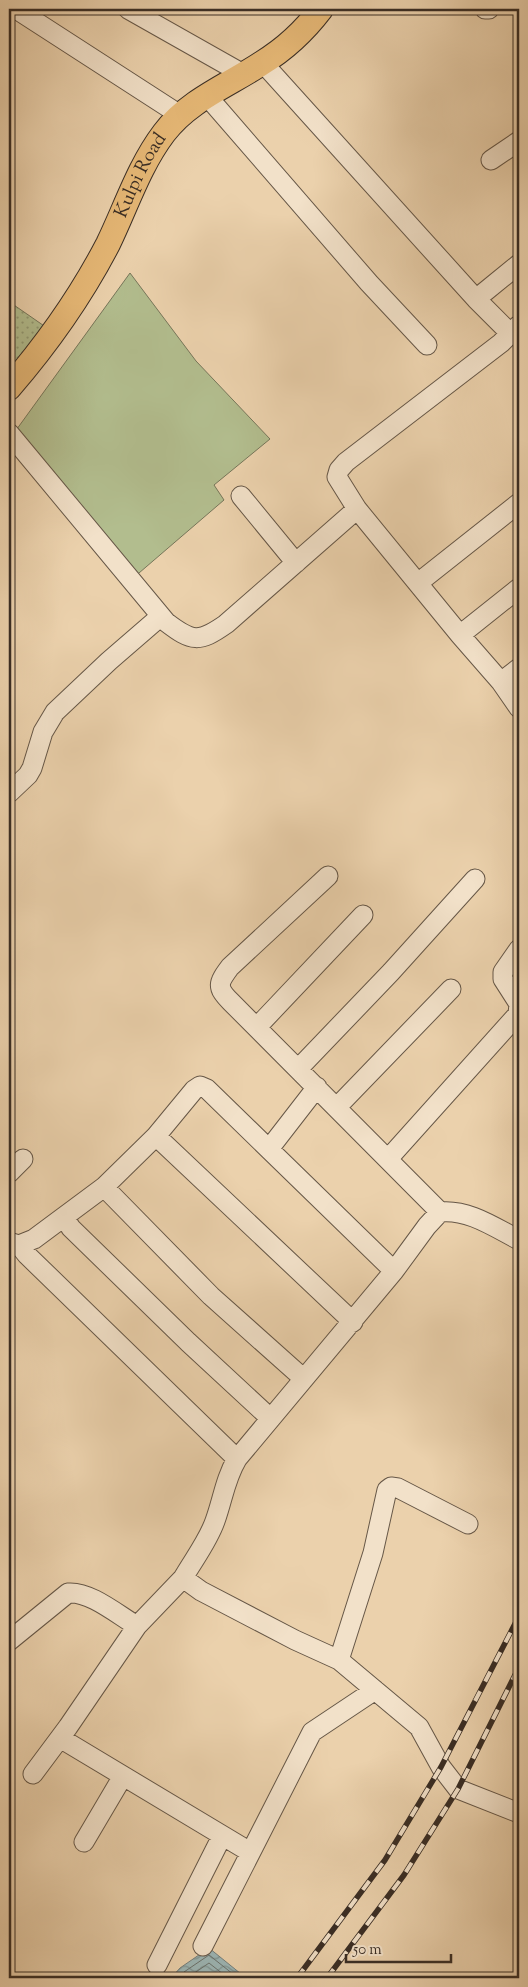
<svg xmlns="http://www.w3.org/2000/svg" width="528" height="1987" viewBox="0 0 528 1987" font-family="'Sorts Mill Goudy',serif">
	<defs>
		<pattern id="grass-dots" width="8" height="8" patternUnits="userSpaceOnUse" patternTransform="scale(1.25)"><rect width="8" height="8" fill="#b2bd8e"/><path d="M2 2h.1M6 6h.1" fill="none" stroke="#929a74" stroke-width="1.8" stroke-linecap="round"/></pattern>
		<pattern id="water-waves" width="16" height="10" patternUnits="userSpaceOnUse" patternTransform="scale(1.25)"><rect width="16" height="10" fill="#9cb5b4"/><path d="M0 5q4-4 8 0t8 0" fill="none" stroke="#809492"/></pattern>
	</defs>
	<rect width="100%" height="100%" fill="#ebd1ac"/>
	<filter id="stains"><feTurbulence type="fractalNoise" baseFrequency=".004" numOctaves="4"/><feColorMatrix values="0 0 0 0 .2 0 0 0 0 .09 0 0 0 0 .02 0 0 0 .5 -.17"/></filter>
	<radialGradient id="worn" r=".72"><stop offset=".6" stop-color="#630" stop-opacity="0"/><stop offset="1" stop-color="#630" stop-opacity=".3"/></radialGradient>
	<path fill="url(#grass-dots)" stroke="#76765a" d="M11,303L50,330L13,365L9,363V306Z"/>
	<path fill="#b2bd8e" stroke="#76765a" d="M130,273L196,361L270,439L214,485L224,500L132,579L14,433Z"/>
	<path fill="url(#water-waves)" stroke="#757f7b" d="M209,1948L246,1978H171L180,1968Z"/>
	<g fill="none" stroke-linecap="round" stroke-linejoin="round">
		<path stroke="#6b726c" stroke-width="1" d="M178,1978L184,1972L209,1955L238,1978
			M187,1978L209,1963L228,1978"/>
		<g stroke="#665747" stroke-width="21">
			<path id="minor" d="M16,9L180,115
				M128,9L243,74
				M485,9H489
				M263,63L476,299L510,333
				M207,96L369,283L427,345
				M491,160L519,141
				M476,299L519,264
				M519,325L501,343L346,462L339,470L337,477L357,509L460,635L519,588
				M9,433L166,622C192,642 199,643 226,624L357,509
				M241,496L296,563
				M418,583L519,503
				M460,635L501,682L519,708
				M501,682L519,668
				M9,793L28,775L32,768L43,732L55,712L109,661L161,616
				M328,876L230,967C218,983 216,987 231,1002L440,1212
				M257,1027L363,915
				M299,1068L391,972L475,879
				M337,1107L451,989
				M156,1136L353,1322
				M269,1149L317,1087
				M388,1159L518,1014L519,1004L503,979V972L519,949
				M9,1173L23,1159
				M104,1187L211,1296L304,1379
				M64,1217L71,1228L188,1342L270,1418
				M9,1242L19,1245L34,1239L104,1187L156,1136L194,1090L200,1086L207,1089L394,1271
				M19,1245L27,1255L237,1459
				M183,1578C194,1559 208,1541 215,1521C223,1499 225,1479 237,1459L394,1271L427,1226L440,1212C468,1209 494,1227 519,1240
				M9,1641L68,1593C90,1591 118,1615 137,1626L183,1578L201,1591L295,1640L339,1660L419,1727L441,1767L458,1789L519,1813
				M339,1660L373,1553L387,1490L391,1487L398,1488L468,1524
				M60,1738L250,1852
				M33,1774L68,1727L137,1626
				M84,1842L123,1776
				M203,1946L312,1732L375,1690
				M157,1965L222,1836"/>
		</g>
		<g stroke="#3a2e25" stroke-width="26">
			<g id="major">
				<path id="s1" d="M9,388C47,344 81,296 108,244C126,207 139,166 164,133C189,100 229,85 262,63C285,49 305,30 321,9"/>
			</g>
		</g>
		<use href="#minor" stroke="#f2e1c9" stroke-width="19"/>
		<use href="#major" stroke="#e6b876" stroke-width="24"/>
		<g stroke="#3a2e25" stroke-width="5.5">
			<path id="rail" d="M297,1978L385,1860L441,1767L519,1616
				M327,1978L404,1875L458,1789L519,1667"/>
		</g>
		<use href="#rail" stroke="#f2e1c9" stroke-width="4" stroke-dasharray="11" stroke-linecap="butt"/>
	</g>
	<g text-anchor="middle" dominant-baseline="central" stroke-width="5" stroke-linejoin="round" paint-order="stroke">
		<g font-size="19" fill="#3a2e25" stroke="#f2e1c9">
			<text stroke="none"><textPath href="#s1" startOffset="251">Kulpi Road</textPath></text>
		</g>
	</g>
	<rect width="528" height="1987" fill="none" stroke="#ebd1ac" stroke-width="30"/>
	<rect x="10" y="10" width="508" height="1967" fill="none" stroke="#3a2e25" stroke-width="2.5"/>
	<rect x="15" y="15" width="498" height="1957" fill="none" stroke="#3a2e25"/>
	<path d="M346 1954v8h105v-8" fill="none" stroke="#3a2e25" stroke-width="2.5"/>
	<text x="353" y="1954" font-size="15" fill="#3a2e25" stroke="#f2e1c9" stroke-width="4" paint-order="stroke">50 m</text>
	<rect width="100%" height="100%" filter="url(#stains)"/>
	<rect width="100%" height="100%" fill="url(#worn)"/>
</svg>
